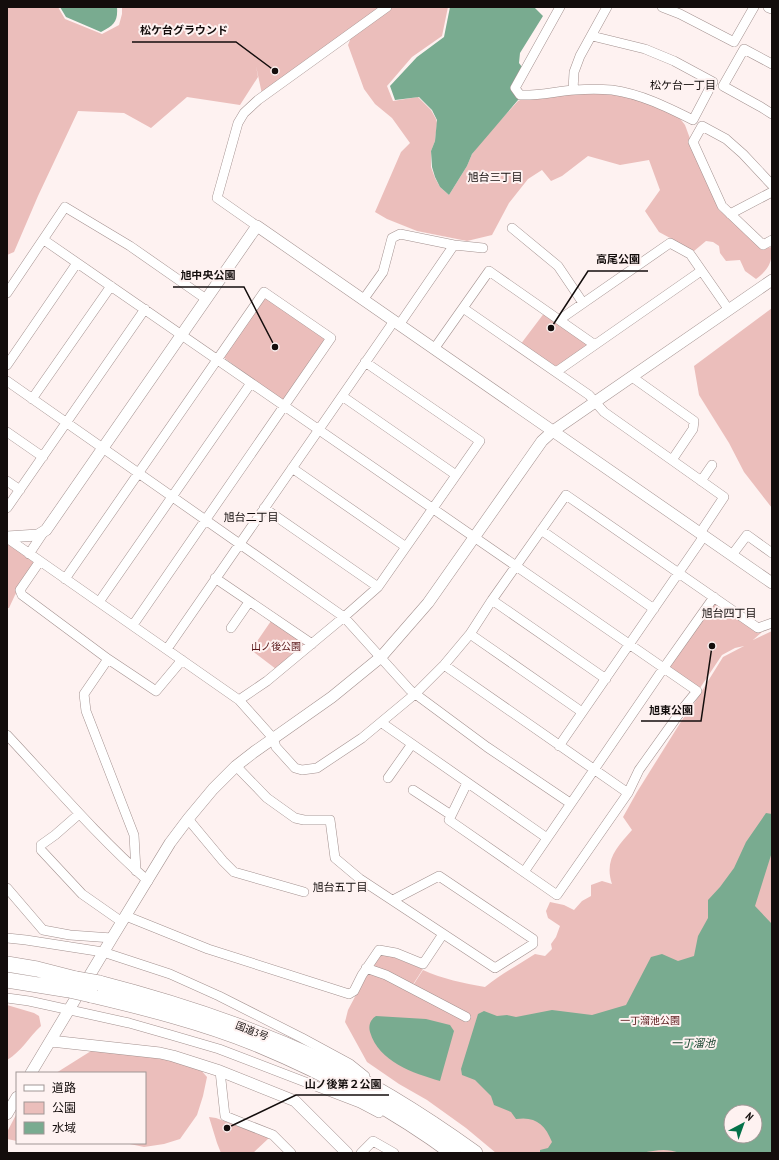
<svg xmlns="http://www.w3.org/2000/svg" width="779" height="1160" viewBox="0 0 779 1160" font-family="'PT Sans Narrow','Noto Sans JP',sans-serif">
	<rect width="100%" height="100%" fill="#fef2f1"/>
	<path fill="#ebbebb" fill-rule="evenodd" d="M7,7H58L65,19L102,34L119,25L122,14V7H381L262,94L256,66L258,77L240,105L187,97L151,128L124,113L78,111L38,196L14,252L7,255Z
		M391,7H448L442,36L412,57L387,86L393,101L418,97L431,110L436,119L437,123L435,141L431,151V167L435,178L440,187L449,195L467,166L472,154L485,137L518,101L527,97L601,92L637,99L678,116L685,125L703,174L719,210L765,248L772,247C772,263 769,269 756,279L745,271L740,260L726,261L720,253L719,246L713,242L706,241L694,251L659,232L645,211L660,190L649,160L620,165L588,156L562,176L551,181L542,170L528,179L509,203L492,235L467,241L417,231L387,219L375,212L401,152L410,143L392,118L375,104L364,89L348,45L352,35Z
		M266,297L327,339L286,397L283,400L254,380L223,357Z
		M772,308V508L744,472L729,443L699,395L694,366Z
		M545,312L594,345L556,370L520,345Z
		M7,543L36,564L15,595L9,608H7Z
		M714,600L762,632L753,640L772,631V1153H496L466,1128L427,1100L399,1084L367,1062L345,1022L348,1010L367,974L371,973L410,990L423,970C443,979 463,983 485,987C501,974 518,965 535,954L545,956L552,949L551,944L556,937L560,926L548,918L546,911L550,902L564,905L574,910L582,901L591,896V885L602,881L612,884C604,860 617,847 632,830L623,817L637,792L682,720L695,702L723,657L744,646L735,648L722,655L698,691L666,668ZM731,1112H755V1136H731Z
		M271,621L307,644L276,669L251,650Z
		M380,952L423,969L412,986L370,967Z
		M7,1005L34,1013L39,1016L41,1026C29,1037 21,1052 7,1060Z
		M91,1051L112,1052L151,1056L169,1060L200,1069L207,1077L203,1096L197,1115L180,1139L164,1144L144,1147L125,1143H145V1073H56Z
		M17,1113V1141L7,1139V1132Z
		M209,1117L216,1118L269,1138L253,1153H221L217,1143Z"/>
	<path fill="#79ab90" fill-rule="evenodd" d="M60,7H117C118,22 114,25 101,32L66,17Z
		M450,7H534L543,16L520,53L519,63L522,67L518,100L472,154L467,166L449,195L440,187L435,177L432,167L431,151L435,141L437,120L432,110L419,97L395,100L390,86L417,57L444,37Z
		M766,813L772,814V852L755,906L771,923L772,926V1153H680C667,1148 656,1150 642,1153H540V1150L548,1148L552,1142C545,1124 535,1116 516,1119L511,1112L494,1105L491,1096L475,1080L462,1075L461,1069L478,1014L484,1011L497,1016L507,1015L516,1017L552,1010L592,1015L626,1005L651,957L662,954L678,961L694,956L698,936L708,918V900L720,887L734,868L746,842ZM731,1112H755V1136H731Z
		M376,1016L426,1019L450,1025L454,1031L440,1081C413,1073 379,1062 370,1032C368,1025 371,1019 376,1016Z"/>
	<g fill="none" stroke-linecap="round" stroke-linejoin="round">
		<g stroke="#a3918f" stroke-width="10">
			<path id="minor" d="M560,7L515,88L520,95C539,96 557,91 575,90C588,89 600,89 612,90C641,94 667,107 693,120L713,82L674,61L645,49L592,36
				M662,7L680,14L734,42L754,7
				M772,64L744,49L723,86L761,107L772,114
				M573,90L574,72L580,56L607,7
				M772,185L743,154L726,139L702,126L693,142L722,206L763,245L772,240
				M730,214L772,192
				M257,226L217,198L238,123L244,113L258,100L387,7
				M512,228L558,266L583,303
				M44,240L697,691L684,707L639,770L628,793L557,895L449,820L467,783
				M7,293L65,207L130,246L206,299
				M363,300L383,272L392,238L400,234L454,245L483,248
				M463,308L589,395L604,412L724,497L700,533
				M559,320L670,243L690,254L729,310
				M399,325L454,245
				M434,349L489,271L595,345
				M7,365L77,263
				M556,372L701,271
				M632,377L694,421L693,429L672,460
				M7,381L344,617L410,690L487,747L570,803
				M342,396L456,475
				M32,399L111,286
				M7,432L43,457
				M292,468L406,547
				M7,481L20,490
				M701,481L712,465
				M7,508L145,309
				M264,508L378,587
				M541,530L654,609
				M7,538L239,700L273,738L276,747L295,768L302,770L317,768L362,738L415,694L444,665L470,634L492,600L566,495L758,628L772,623
				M29,554L43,533
				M732,555L747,535L772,553
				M40,561L20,590L22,595L108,659L156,691L182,660
				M215,578L312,644
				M65,579L264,292L331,338L133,625
				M492,600L606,679
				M99,602L251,383
				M231,628L249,602
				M470,634L582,712
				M167,649L394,321
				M108,659L84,694L86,711L134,835L136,871
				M444,665L628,793
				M239,700L267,681L344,617L378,587L480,441L365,362
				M382,723L547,838
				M7,735C53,784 97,836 148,881
				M559,746L704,536
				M236,766L267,798L295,818L304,820H330L335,858L360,879L495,968L533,944V939L439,876L393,900
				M388,778L412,744
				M413,790L451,815
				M79,814L55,835L41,845V850L82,894L122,922
				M188,819L223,861L234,872L304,892
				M524,872L663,669L714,597
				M7,888L43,930L70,935L112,938
				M126,916L208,949L349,994L354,991L362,975L379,950L396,953L423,964L443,934
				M7,938L26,940L103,952L170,974L219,996L302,1038L350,1064L365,1076
				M366,968L386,975L466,1017
				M7,998L29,1001L129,1023L171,1035L219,1049L360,1103L379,1113
				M220,1071L225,1116L273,1135L291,1153
				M361,1153L373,1141L394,1153"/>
		</g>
		<g stroke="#a3918f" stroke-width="12">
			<path id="tertiary" d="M769,7L772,8
				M7,537L38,535L46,530L257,226L772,583
				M51,1041L160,1053L173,1056L220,1071L295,1101L347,1153
				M31,1073L112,938L170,843L188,819L213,789L236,766L254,752L332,697L381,657L428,603L542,441L553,431L772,280
				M7,1114L17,1097"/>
		</g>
		<g stroke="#a3918f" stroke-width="16">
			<path id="trunk" d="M7,964L37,969L76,979
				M7,980L69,990
				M99,983C173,1002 246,1026 316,1058C372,1083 425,1117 475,1153
				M91,995C146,1008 202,1022 254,1043C324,1072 392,1108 453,1153"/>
		</g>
		<use href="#minor" stroke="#fff" stroke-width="9"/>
		<use href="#tertiary" stroke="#fff" stroke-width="11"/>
		<use href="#trunk" stroke="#fff" stroke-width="15"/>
		<g stroke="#a3918f" stroke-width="16" stroke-linecap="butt">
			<path id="trunk-bridge" d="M76,979L99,983
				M69,990L91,995"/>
		</g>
		<use href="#trunk-bridge" stroke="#fff" stroke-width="15"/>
	</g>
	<g text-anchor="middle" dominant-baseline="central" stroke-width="4" stroke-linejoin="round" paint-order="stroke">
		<g font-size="10" fill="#581517" stroke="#fef2f1">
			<text x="276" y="646">山ノ後公園</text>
			<text x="650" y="1020">一丁溜池公園</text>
		</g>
		<g font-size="10" fill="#130d0c" stroke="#fef2f1">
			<text transform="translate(252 1031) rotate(21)">国道3号</text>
		</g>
		<g font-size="11" fill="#130d0c" stroke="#fef2f1">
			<text x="683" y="85">松ケ台一丁目</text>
			<text x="495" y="177">旭台三丁目</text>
			<text x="251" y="517">旭台二丁目</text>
			<text x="729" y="613">旭台四丁目</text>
			<text x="340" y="887">旭台五丁目</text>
		</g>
		<g font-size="11" font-style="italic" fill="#133d29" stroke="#fef2f1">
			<text x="693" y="1043">一丁溜池</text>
		</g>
	</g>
	<path fill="none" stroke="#130d0c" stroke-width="1.5" d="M275 71L236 42H132M551 328L588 271H648M275 347L244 287H173M712 646L701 721H641M227 1128L296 1095H389"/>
	<g fill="#130d0c" stroke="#fef2f1" stroke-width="1.5">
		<circle cx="275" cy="71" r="4"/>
		<circle cx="551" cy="328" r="4"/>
		<circle cx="275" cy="347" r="4"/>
		<circle cx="712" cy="646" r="4"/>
		<circle cx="227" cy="1128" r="4"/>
	</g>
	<g font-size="11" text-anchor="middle" font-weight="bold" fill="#130d0c" stroke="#fef2f1" stroke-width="4" stroke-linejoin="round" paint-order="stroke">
		<text x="184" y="34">松ケ台グラウンド</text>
		<text x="618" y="263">高尾公園</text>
		<text x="208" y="279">旭中央公園</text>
		<text x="671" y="714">旭東公園</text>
		<text x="343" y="1088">山ノ後第２公園</text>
	</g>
	<rect width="779" height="1160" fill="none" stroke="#130d0c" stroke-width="16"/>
	<rect x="16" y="1072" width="130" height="72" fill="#fef2f1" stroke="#a09695"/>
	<rect x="24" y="1085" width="20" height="6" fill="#ffffff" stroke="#a09695"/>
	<text x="52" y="1092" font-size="12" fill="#130d0c">道路</text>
	<rect x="24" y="1102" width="20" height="12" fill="#ebbebb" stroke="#a09695"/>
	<text x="52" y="1112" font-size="12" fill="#130d0c">公園</text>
	<rect x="24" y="1122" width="20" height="12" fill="#79ab90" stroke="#a09695"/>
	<text x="52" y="1132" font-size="12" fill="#130d0c">水域</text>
	<g transform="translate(743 1124) rotate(41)"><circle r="19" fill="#fef2f1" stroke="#a09695"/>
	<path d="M0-3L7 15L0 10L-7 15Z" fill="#047149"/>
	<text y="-6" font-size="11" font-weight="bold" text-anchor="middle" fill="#130d0c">N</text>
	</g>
</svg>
